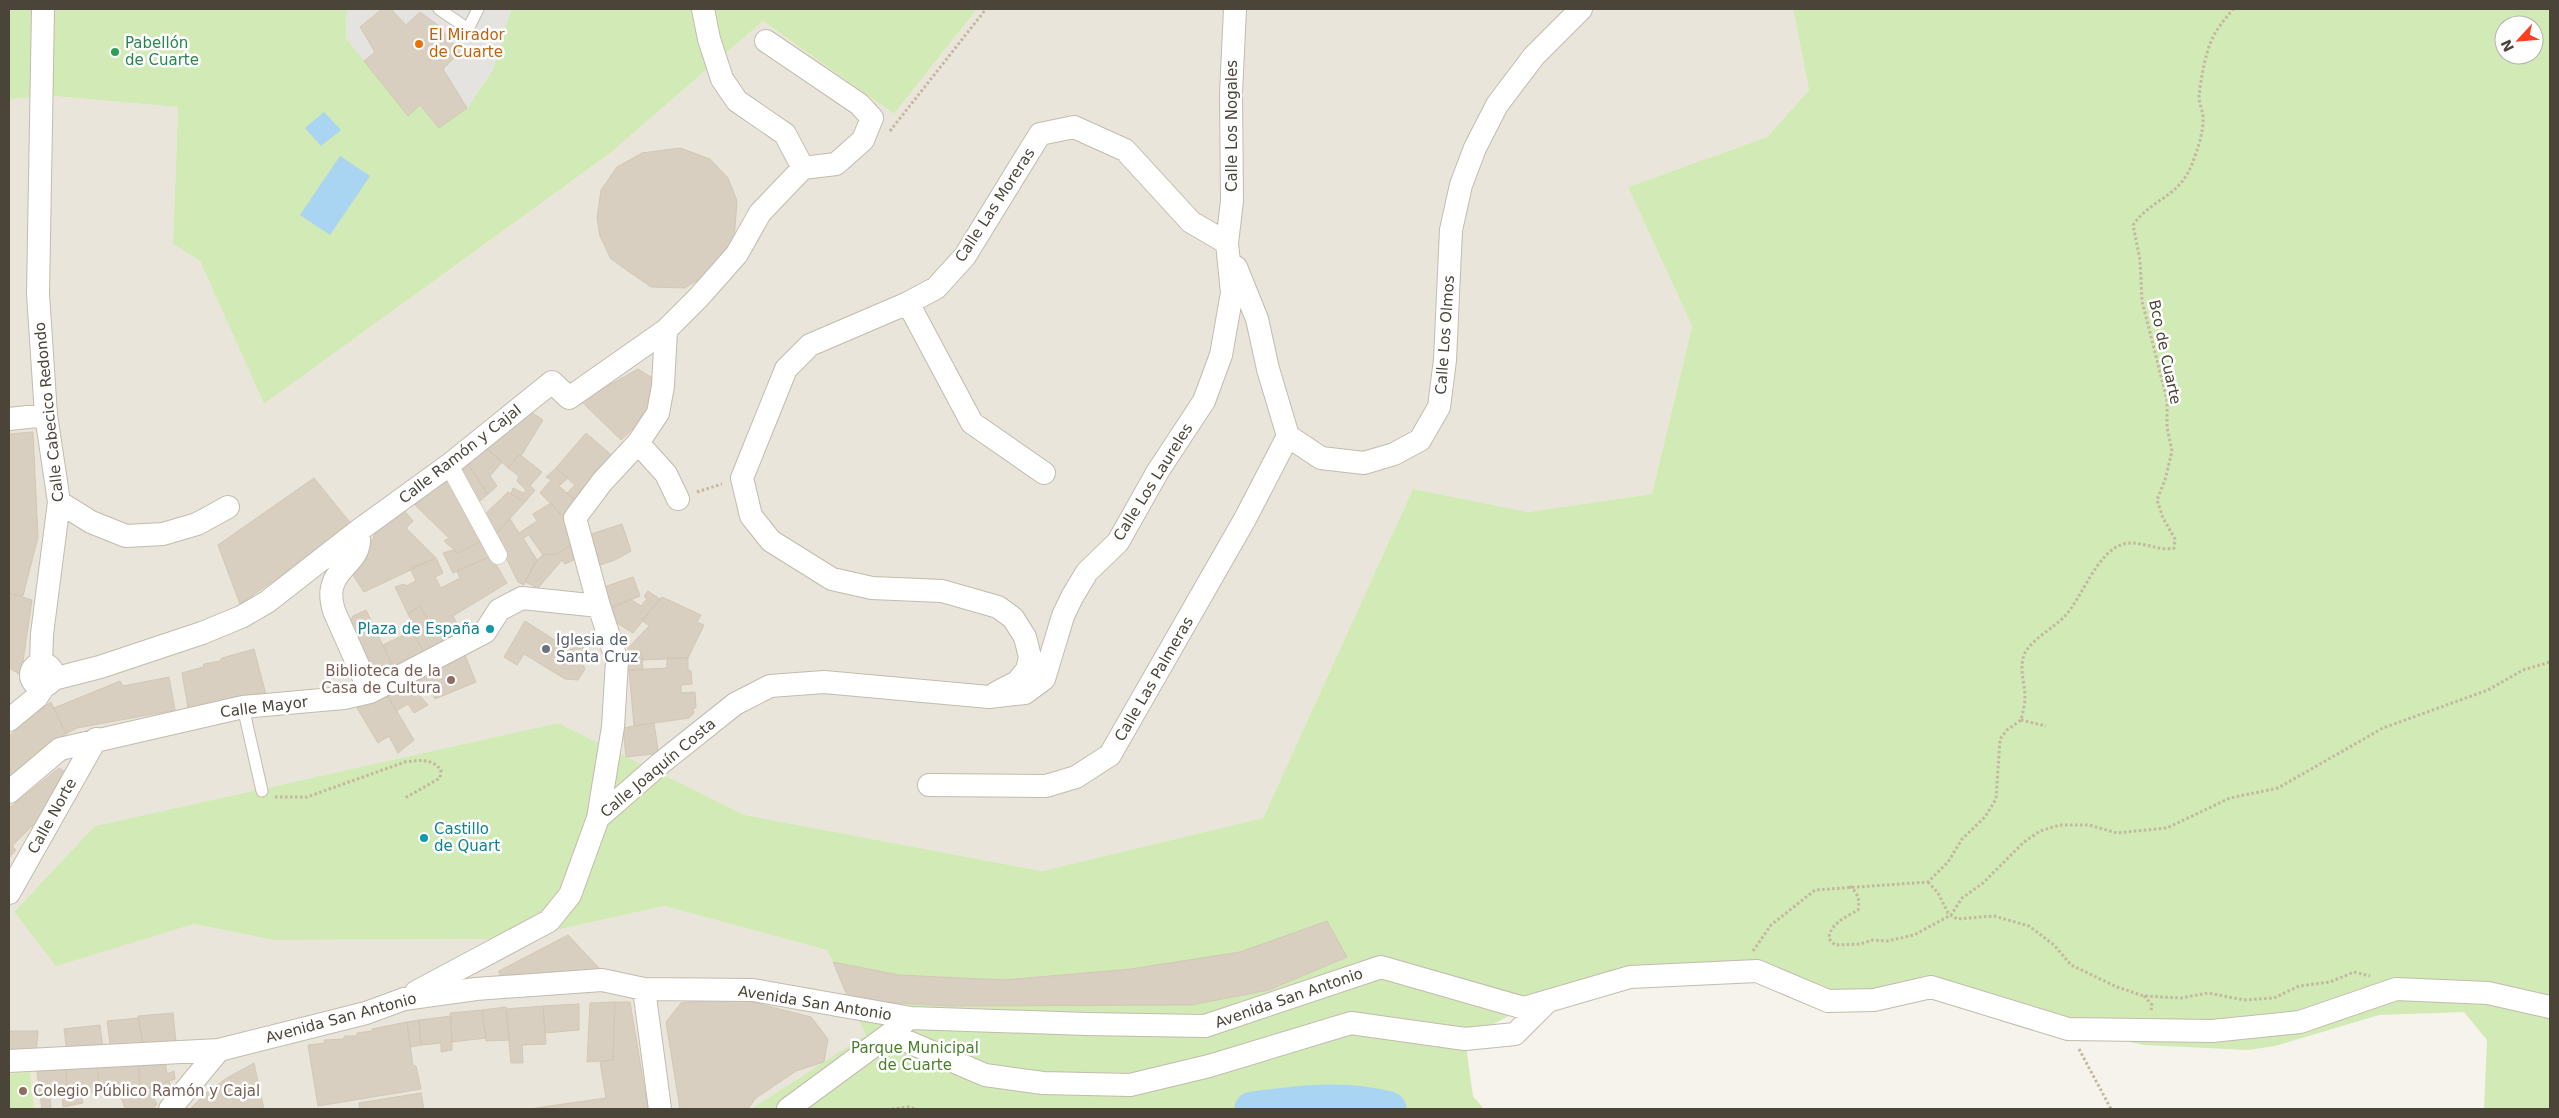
<svg xmlns="http://www.w3.org/2000/svg" width="2559" height="1118" viewBox="0 0 2559 1118" font-family="'DejaVu Sans',sans-serif">
	<rect width="100%" height="100%" fill="#f6f3ec"/>
	<path fill="#eae5da" d="M977,9H1793L1809,90L1767,137L1628,187L1692,326L1652,494L1528,512L1413,489L1263,818L1042,871L745,815L558,723L96,826L14,912L56,965L194,924L273,940L516,939L664,906L827,950L867,1034L760,1109H9V99L53,96L178,107L173,244L200,261L264,404L609,154L763,21L894,114Z"/>
	<path fill="#efe8d6" d="M9,1071H34L39,1109H9Z"/>
	<path fill="#d2eab5" fill-rule="evenodd" d="M9,9H347L346,38L408,115L420,105L439,128L467,108L493,69L511,9H977L894,114L763,21L609,154L264,404L200,261L173,244L178,107L53,96L9,99Z
		M1793,9H2550V1109H2484L2487,1040L2464,1012L2379,1015L2275,1046L2248,1050L2144,1045L2068,1029L1931,987L1828,1001L1757,971L1630,977L1524,1008L1465,1039L1473,1096L1484,1109H751L866,1035L849,1000L949,1006L1191,1005L1269,990L1347,957L1327,921L1240,952L1131,969L1004,980L899,975L833,962L827,950L664,906L516,939L273,940L194,924L56,966L14,912L95,826L558,723L745,815L1042,871L1263,818L1413,489L1528,512L1652,494L1692,326L1628,187L1767,137L1809,90ZM2504,25H2534V55H2504Z
		M30,1072L34,1109H9V1074Z"/>
	<path fill="#e5e3e0" d="M347,9H382L360,27L375,52L364,61L346,38Z
		M391,9H511L493,69L467,108L443,69L459,52L438,25L420,12L406,25Z"/>
	<path fill="#a9d4f2" d="M324,112L341,130L321,146L305,128Z
		M340,156L370,176L330,235L300,215Z"/>
	<g fill="none" stroke-linecap="round" stroke-linejoin="round">
		<path stroke="#a9d4f2" stroke-width="35" d="M1252,1109C1299,1103 1342,1097 1389,1109"/>
	</g>
	<path fill="#d8cfc1" stroke="#d3c7b4" d="M382,9H391L406,25L420,12L438,25L460,52L443,69L467,108L439,128L420,105L408,116L364,61L375,52L360,27Z
		M680,148L710,159L728,178L737,201L734,241L718,267L685,288L651,287L611,259L600,236L597,218L601,190L617,167L642,153Z
		M638,369L654,379L653,406L642,420L621,440L581,401Z
		M528,410L543,420L521,456L519,454L508,468L482,444Z
		M33,432L38,537L23,596L9,593V434Z
		M586,433L616,459L576,501L567,493L575,485L556,468Z
		M482,444L502,462L490,476L497,486L488,494L464,459Z
		M519,454L542,472L530,486L535,490L525,502L511,494L513,488L523,493L526,490L517,481L519,476L508,468Z
		M464,459L488,494L477,504L455,466Z
		M556,468L568,478L559,486L576,501L563,516L540,493L551,480L546,477Z
		M450,477L484,540L458,553L444,541L449,538L412,502Z
		M314,478L353,526L240,604L218,545Z
		M508,492L525,502L495,535L483,516Z
		M551,503L571,528L576,542L557,554L543,555L529,535L523,538L537,560L524,585L518,582L495,535L510,519L519,533L537,521L533,514Z
		M403,509L413,521L406,528L436,558L364,592L351,572L359,568L375,534Z
		M622,524L631,551L615,560L597,566L588,535Z
		M484,540L491,556L453,573L443,553L453,550L458,553Z
		M576,542L582,556L565,564L562,560L538,588L525,582L534,563L543,555L557,554Z
		M491,556L507,583L453,616L463,636L446,647L436,629L433,631L420,606L408,614L395,587L404,584L406,586L416,581L410,568L436,558L443,573L435,577L441,588L460,578L457,571Z
		M633,577L640,596L606,610L601,588Z
		M648,591L660,599L633,633L617,623L606,610L630,599L641,606L647,599L644,596Z
		M9,593L32,600L21,675L9,668Z
		M662,597L701,615L697,622L704,625L688,658L643,660L642,654L629,655L628,648L649,626L642,620Z
		M420,606L433,631L436,629L446,647L428,659L413,633L417,631L408,614Z
		M366,610L395,671L372,682L347,628L353,616Z
		M525,621L561,644L570,632L587,643L578,654L585,669L578,680L565,679L524,654L517,665L504,657Z
		M412,631L426,656L395,671L383,645Z
		M254,649L267,698L188,708L182,673L203,667L204,664L220,661L222,658Z
		M642,654L643,670L621,671L629,655Z
		M465,655L476,682L435,699L430,689L419,695L407,681Z
		M667,658H688V670L691,671L692,684L681,685V693L695,692L696,708H693L694,713L689,718L634,726L629,670L667,668Z
		M169,677L175,710L77,728L66,734L54,708L120,681L123,686Z
		M407,681L428,705L414,713L408,704L396,711L386,693Z
		M386,693L414,740L398,753L389,736L378,743L357,708Z
		M51,702L66,734L9,779V737L18,726Z
		M654,723L658,750L653,754L626,757L623,728Z
		M59,768L69,774L35,823L12,846L16,850L9,858V808Z
		M1327,921L1347,957L1269,990L1191,1005L949,1006L849,1000L833,962L899,975L1004,980L1131,969L1240,952Z
		M568,935L600,969L582,974L502,985L499,971Z
		M736,998L811,1017L828,1039L824,1062L796,1071L756,1098L748,1109H680L666,1022L681,1003Z
		M615,1002H630L648,1109H529L606,1098L600,1062L613,1060Z
		M615,1002L613,1060L587,1062L590,1003Z
		M579,1004V1030L545,1033L543,1006Z
		M543,1006L546,1044L522,1045L523,1063H511L506,1009Z
		M506,1007L510,1040L486,1041L482,1010Z
		M482,1010L486,1038L452,1042L450,1013Z
		M173,1013L176,1042L143,1046L138,1016Z
		M451,1016L452,1050L441,1052V1043L421,1045L419,1020Z
		M139,1018L143,1046L111,1050L107,1021Z
		M419,1020L421,1045L410,1047L407,1022Z
		M407,1022L413,1066H416L421,1089L318,1106L308,1045L325,1043L324,1040L344,1039V1036H357V1033L373,1031L372,1029Z
		M100,1025L103,1049L67,1052L64,1029Z
		M9,1031H38L36,1055L9,1054Z
		M165,1061L167,1074L174,1071L175,1079L141,1091L138,1063Z
		M138,1063L140,1088L114,1095L113,1090L100,1092L97,1067Z
		M254,1063L264,1109H190L205,1094L227,1078Z
		M97,1067L100,1092L81,1093L83,1103L69,1106L66,1069Z
		M66,1069L69,1106L63,1107L62,1094L50,1096L51,1109H42L37,1071Z
		M169,1081L171,1088L152,1095L157,1104L153,1109H125L120,1093L140,1088L141,1091Z
		M421,1093L424,1109H360L359,1103Z"/>
	<g fill="none" stroke-linecap="round" stroke-linejoin="round">
		<g stroke="#c2bbae" stroke-width="13">
			<path id="service" d="M439,9L468,29L478,9
				M243,707L262,791"/>
		</g>
		<g stroke="#c2bbae" stroke-width="19">
			<path id="pedestrian" d="M449,465L498,555"/>
		</g>
		<g stroke="#c2bbae" stroke-width="24">
			<path id="minor" d="M703,9L709,39L722,79L737,101L785,134L803,168
				M766,41L859,104L872,118L863,140L836,164L803,168
				M1236,267L1257,319L1268,369L1288,436L1321,458L1364,463L1394,454L1420,440L1439,407L1445,360L1451,230L1461,185L1475,148L1497,105L1534,56L1581,9
				M908,303L972,423L1044,473
				M9,419L46,415
				M638,443L666,474L678,499
				M59,502L91,522L126,536L163,534L197,524L228,507
				M358,531C365,560 336,565 332,588C330,596 332,604 334,611L370,692
				M31 675a11 11 0 1 1 22 0a11 11 0 1 1-22 0Z
				M41,664L42,634L59,502L46,415L38,294L43,9
				M53,679L100,667L202,633L241,617L267,602L358,531L449,465L552,382L569,398L666,330L699,297L737,254L760,213L803,168
				M996,693L1017,682L1027,670L1030,657L1025,637L1013,618L998,607L942,591L872,588L832,579L771,541L751,516L742,478L786,369L810,345L908,303L936,288L965,256L1040,134L1074,127L1125,150L1191,222L1227,243
				M9,720L37,697L44,686
				M929,785L1046,786L1076,777L1110,755L1245,519L1288,436
				M9,792L60,749L243,707L344,698L370,692L485,632L499,610L522,598L599,606
				M598,818L613,727L617,661L599,606L575,518L602,482L638,443L658,413L663,386L666,330
				M9,893L96,739
				M644,989L660,1109
				M416,992L549,921L570,895L598,818L661,763L735,704L770,686L824,682L989,697L1025,693L1044,679L1063,616L1072,597L1087,572L1118,542L1158,471L1204,401L1221,355L1232,293L1227,243L1232,201L1231,93L1235,9
				M890,1034L985,1075L1043,1083L1130,1085L1209,1066L1351,1023L1465,1039L1515,1034L1548,1001
				M9,1061L219,1050L366,1013L404,999L476,989L602,980L644,989L753,990L911,1018L1086,1024L1205,1026L1381,967L1524,1008L1630,977L1757,971L1828,1001L1874,1000L1931,987L2068,1029L2212,1031L2300,1022L2396,989L2488,993L2550,1007
				M170,1109L219,1050
				M788,1109L902,1025"/>
		</g>
		<path stroke="#c4b79f" stroke-width="3" stroke-dasharray="2.5 2.5" stroke-linecap="butt" d="M890,131L986,9
			M697,492L722,484
			M2021,720L2046,726
			M275,797H307L405,762C420,760 431,758 441,770L440,778L405,798
			M1928,882L1938,893L1948,913L1957,919L1994,916L2029,926L2054,945L2071,965L2117,987L2144,996L2181,998L2208,993L2244,1000L2274,998L2299,986L2330,982L2354,972L2370,976
			M1850,886C1858,894 1860,899 1858,910C1846,917 1829,924 1829,939L1835,945L1860,944L1873,940L1887,941L1914,935L1951,915L1962,898L1983,883L2024,842L2040,831L2060,825H2089L2117,833L2167,828L2230,798L2278,788L2383,728L2488,690L2523,670L2550,662
			M1753,951L1771,925L1815,890L1928,882L1948,862L1962,839L1985,817L1996,799L2000,739L2007,730L2021,720C2023,712 2025,704 2025,697C2025,684 2019,669 2024,655C2029,641 2055,627 2065,616C2082,597 2095,558 2118,546C2137,537 2156,552 2174,548L2175,539L2163,518L2157,500L2165,480L2172,451L2167,427V400L2142,301L2140,260L2133,225C2152,198 2179,198 2192,164C2198,149 2204,131 2203,115C2202,109 2199,103 2199,96C2201,79 2205,53 2213,37C2218,27 2226,18 2233,9
			M2144,996L2152,1005L2151,1010
			M2079,1049L2111,1109
			M892,1109L908,1107L917,1109"/>
		<use href="#service" stroke="#fff" stroke-width="11"/>
		<use href="#pedestrian" stroke="#fff" stroke-width="18"/>
		<use href="#minor" stroke="#fff" stroke-width="22"/>
	</g>
	<circle fill="#e8710a" stroke="#fff" stroke-width="2" cx="419" cy="44" r="5"/>
	<circle fill="#2e9e5b" stroke="#fff" stroke-width="2" cx="115" cy="52" r="5"/>
	<g fill="#0f9aa8" stroke="#fff" stroke-width="2">
		<circle cx="490" cy="629" r="5"/>
		<circle cx="424" cy="838" r="5"/>
	</g>
	<circle fill="#6b7280" stroke="#fff" stroke-width="2" cx="546" cy="649" r="5"/>
	<g fill="#8d6e63" stroke="#fff" stroke-width="2">
		<circle cx="451" cy="680" r="5"/>
		<circle cx="23" cy="1091" r="5"/>
	</g>
	<g text-anchor="middle" dominant-baseline="central" stroke-width="5" stroke-linejoin="round" paint-order="stroke">
		<g font-size="15" fill="#c56008" stroke="#fff" text-anchor="start">
			<text x="429" y="35">El Mirador<tspan x="429" dy="17">de Cuarte</tspan></text>
		</g>
		<g font-size="15" fill="#27864d" stroke="#fff" text-anchor="start">
			<text x="125" y="43">Pabellón<tspan x="125" dy="17">de Cuarte</tspan></text>
		</g>
		<g font-size="15" fill="#4b4439" stroke="#fff">
			<text transform="translate(1232 126) rotate(-90)">Calle Los Nogales</text>
			<text transform="translate(995 205) rotate(-57)">Calle Las Moreras</text>
			<text transform="translate(1445 335) rotate(-86)">Calle Los Olmos</text>
			<text transform="translate(2165 352) rotate(78)">Bco de Cuarte</text>
			<text transform="translate(49 412) rotate(-96)">Calle Cabecico Redondo</text>
			<text transform="translate(460 454) rotate(-38)">Calle Ramón y Cajal</text>
			<text transform="translate(1153 482) rotate(-58)">Calle Los Laureles</text>
			<text transform="translate(1154 679) rotate(-60)">Calle Las Palmeras</text>
			<text transform="translate(264 707) rotate(-7)">Calle Mayor</text>
			<text transform="translate(658 768) rotate(-40)">Calle Joaquín Costa</text>
			<text transform="translate(52 816) rotate(-61)">Calle Norte</text>
			<text transform="translate(1289 998) rotate(-19)">Avenida San Antonio</text>
			<text transform="translate(815 1003) rotate(9)">Avenida San Antonio</text>
			<text transform="translate(341 1018) rotate(-15)">Avenida San Antonio</text>
		</g>
		<g font-size="15" fill="#0d838f" stroke="#fff" text-anchor="end">
			<text x="480" y="629">Plaza de España</text>
			<text x="434" y="829" text-anchor="start">Castillo<tspan x="434" dy="17">de Quart</tspan></text>
		</g>
		<g font-size="15" fill="#5b616d" stroke="#fff" text-anchor="start">
			<text x="556" y="640">Iglesia de<tspan x="556" dy="17">Santa Cruz</tspan></text>
		</g>
		<g font-size="15" fill="#785e54" stroke="#fff" text-anchor="end">
			<text x="441" y="671">Biblioteca de la<tspan x="441" dy="17">Casa de Cultura</tspan></text>
			<text x="33" y="1091" text-anchor="start">Colegio Público Ramón y Cajal</text>
		</g>
		<g font-size="15" fill="#4a7f2a" stroke="#fff">
			<text x="915" y="1048">Parque Municipal<tspan x="915" dy="17">de Cuarte</tspan></text>
		</g>
	</g>
	<rect width="2559" height="1118" fill="none" stroke="#4b4439" stroke-width="20"/>
	<g transform="translate(2519 40) rotate(244)"><circle r="24" fill="#ffffff" stroke="#b7b4b0"/>
	<path d="M0-4L9 19L0 12L-9 19Z" fill="#fc3f1d"/>
	<text y="-8" font-size="14" font-weight="bold" text-anchor="middle" fill="#4b4439">N</text>
	</g>
</svg>
